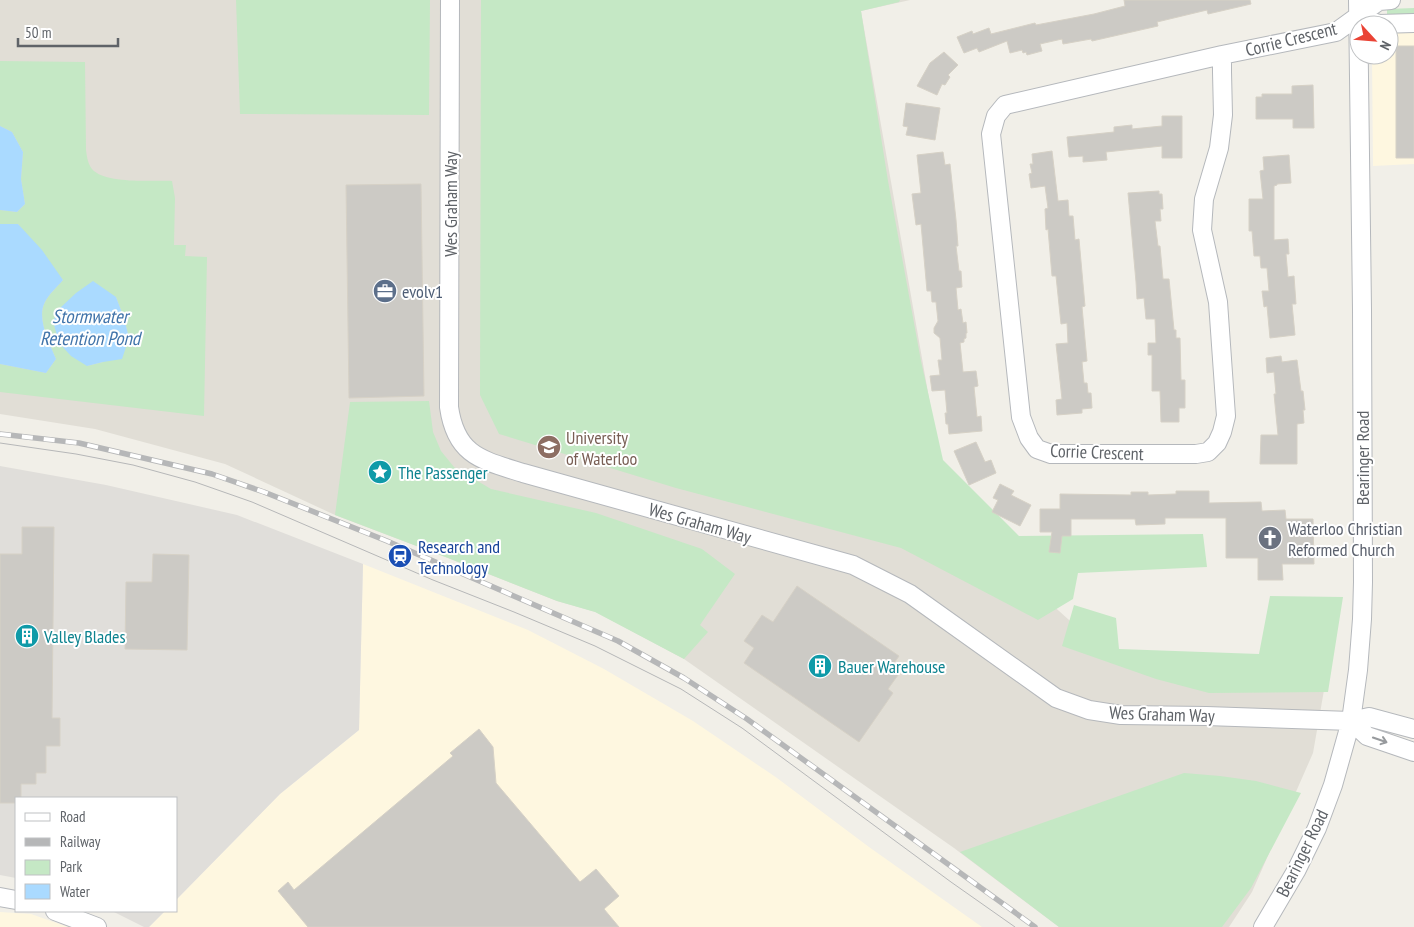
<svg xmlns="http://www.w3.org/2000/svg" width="1414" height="927" viewBox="0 0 1414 927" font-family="'PT Sans Narrow',sans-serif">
	<rect width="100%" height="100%" fill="#f1efe8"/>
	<path fill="#fef7e0" d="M1414,29V164L1373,166L1372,55H1389V30Z
		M363,564L528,630L604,669L693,721L777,778L869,847L982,927H149L165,911H176V900L280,794L359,730Z
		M0,912L31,914L68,927H0Z"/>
	<path fill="#e0deda" d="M0,466L106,485L237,515L363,564L359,730L280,794L176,900V798H16V878L0,875Z
		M112,911H165L149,927H144Z"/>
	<path fill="#e1ded6" d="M0,0H910L861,11L949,512L1109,656H1330L1313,753L1252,892L1229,927H1059L954,848L684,659L596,612L557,601L448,558L335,515L225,464L95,429L0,414Z"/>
	<path fill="#c5e8c5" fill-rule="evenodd" d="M236,0H430L429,115L240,114Z
		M481,0H900L899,2L861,11L888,181L921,361L943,460L1019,536L1203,534L1207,567L1078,573L1073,599L1038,620L901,548L676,488L499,434L480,395Z
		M1414,8V17L1387,18V9Z
		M0,61L85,62L86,150C87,157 88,166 94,171C109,184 153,180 172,181L175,198L174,245H186L185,256L207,257L204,416L0,392V364L46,373L56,359C50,344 36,318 45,302C49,294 57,287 63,280L18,224H0V210L17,212L25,204L21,179L23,152L12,132L0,126ZM116,297L124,318L129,338L103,362L87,366Z
		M429,401L433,432L441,451L454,467L491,489L596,513L702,549L735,574L700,625L708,632L684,659L595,612L557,601L448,558L335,515L350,402Z
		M1270,596L1343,597L1328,692L1209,693L1156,679L1062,646L1074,605L1116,618L1119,649L1259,654Z
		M1184,773L1220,776L1256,781L1301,793L1251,888L1222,927H1059L960,852Z"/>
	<path fill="#aadaff" d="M0,126L12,132L23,152L21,179L25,204L17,212L0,210Z
		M0,224H18L42,250L63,280C57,287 49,294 45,302C36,318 50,344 56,359L46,373L0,364Z
		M93,281L116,297L124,318L129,338L122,359L103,362L87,366L71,356L59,343L53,321L59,309L76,293Z"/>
	<path fill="#cccac5" stroke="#d6d1c6" d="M1124,0H1250L1251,4L1208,14L1207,10L1157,22L1158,26L1092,41L1091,39L1063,44L1062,39L1040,44L1042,51L1027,55L1026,52L1023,53L1022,50L1010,53L1007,41L979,52L977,48L964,53L957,37L972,31L973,34L989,28L991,34L1035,23L1036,25L1094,14L1125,6Z
		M1396,46H1414V158H1396Z
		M944,52L958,65L948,75L950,77L945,85L942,84L937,95L917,86L930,63Z
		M1313,85L1314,128H1293V119H1256V97H1262V94H1292V86Z
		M906,103L940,108L935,140L906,135L908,127L903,126Z
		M1162,116H1182V158H1162V146L1106,152L1107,160L1083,162V156L1069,157L1067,137L1114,132V127L1132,125V129L1162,126Z
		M1052,151L1058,201L1068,200L1069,216H1073L1075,240L1079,239L1085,306L1082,307L1087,361L1082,362L1084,383H1087L1088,393H1091L1092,408L1082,409V413L1057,415L1056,400L1062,399L1056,344L1068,343L1067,323L1061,324L1056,276H1052L1048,229L1046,230L1045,209L1048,208L1045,186L1031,188L1029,174L1032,173L1030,164H1033L1032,154Z
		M943,152L945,165L950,164L956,220L958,246H956L959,271H961L962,287L956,288L958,310L961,309L963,323L966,322L967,333H966V338L964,339V342L960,343L963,372L976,371L978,386L974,387L977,417L981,416L982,431L949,434L948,424H946L945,413H947L945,390L932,391L930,376L940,375L938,360H942L940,338L934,333V328L938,321L936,302H932L931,291H927L921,224L916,225L912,194L921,193L917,155Z
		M1289,155L1291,183L1277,184V185L1274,186V240L1288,239L1289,254H1286L1288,277L1294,276L1296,304H1292L1295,335L1270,338L1267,306L1264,307L1262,291H1269L1267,268H1261L1260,256H1254L1252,231H1249V199H1263L1260,171L1264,170L1263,157Z
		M421,184L424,396L349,398L346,185Z
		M1159,191V194H1162L1163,209H1160L1161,221H1155L1158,246H1160L1163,279H1169L1174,330H1176V338H1180L1181,380H1185V408H1179V422H1161L1160,391H1152V355H1148V343H1156L1155,319H1146L1144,298L1137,299L1136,282L1128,193Z
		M1281,356L1282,362L1297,360L1301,391H1303L1305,410H1303L1304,423L1297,424V464H1260L1261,435H1278L1274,394H1276L1274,372L1267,373L1266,358Z
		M976,442L985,462L991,460L996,473L969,485L954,451Z
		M1000,484L1014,491L1011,495L1031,505L1020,526L992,512L998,500L993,498Z
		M1176,491H1209V503L1261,502L1262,511L1285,510L1286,519H1313L1314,564H1282L1283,580H1258V558H1226V518H1165V524L1136,525L1135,519H1071V536H1062L1060,553L1049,552L1052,532H1040V509H1060V494L1131,495V492H1148V495L1176,494Z
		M22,527H54L52,718H60V746H46V773H36V784H21V798H16V803H0V554H22Z
		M153,554L189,555L187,650L125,649L126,582H152Z
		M797,586L899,656L890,669L898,675L888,689L893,693L859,742L744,663L754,648L744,641L762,615L773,622Z
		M479,729L493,747L496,783L580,882L596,869L619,896L604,909L619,927H308L278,891L288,882L294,890L453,756L450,753Z"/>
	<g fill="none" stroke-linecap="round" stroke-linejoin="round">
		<g stroke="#b5b8bc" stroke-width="20">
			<path id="minor" d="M450,0L449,407C456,456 482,460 523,473L853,565L910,594L1056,698L1089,710L1121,715L1206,716L1351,721L1369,717L1414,729
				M1358,17L1379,24L1414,23
				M1222,55V72L1223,115L1219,148L1204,199L1202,230L1218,302L1226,416L1222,432L1217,443L1208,452L1196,454H1051L1037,449L1029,438L1021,417L991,134L996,116L1005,105L1222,55L1336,32L1379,1L1391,0
				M1351,721L1367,736L1414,752
				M0,897L16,900
				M55,911L97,927
				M1263,927L1296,871L1317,828L1333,785L1351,721L1358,670L1362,619L1363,582L1362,309L1358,0"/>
		</g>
		<use href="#minor" stroke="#fff" stroke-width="18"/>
		<path stroke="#b6b7b8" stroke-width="1" d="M0,443L76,454L133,465L195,482L252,502L433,580L514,612L595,646L681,689L742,728L951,882L1015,927
			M348,526L537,605"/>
		<g stroke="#b6b7b8" stroke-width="5.5">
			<path id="rail" d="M0,434L79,443L212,474L264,492L387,541L618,641L684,678L747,719L1035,927"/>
		</g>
		<use href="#rail" stroke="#fff" stroke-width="4" stroke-dasharray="11" stroke-linecap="butt"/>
	</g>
	<defs><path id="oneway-shaft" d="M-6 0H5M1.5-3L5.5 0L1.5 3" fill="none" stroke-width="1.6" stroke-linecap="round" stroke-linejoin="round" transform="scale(1.25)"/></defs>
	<use stroke="#979a9d" href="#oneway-shaft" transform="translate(1380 740) rotate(19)"/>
	<defs>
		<g id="office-disc" transform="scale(1.25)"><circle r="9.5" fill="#5c6f8a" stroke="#fff"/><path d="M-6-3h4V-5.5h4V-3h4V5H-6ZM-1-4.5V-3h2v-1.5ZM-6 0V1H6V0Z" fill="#fff"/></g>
		<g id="university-disc" transform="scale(1.25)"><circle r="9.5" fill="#8d6e63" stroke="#fff"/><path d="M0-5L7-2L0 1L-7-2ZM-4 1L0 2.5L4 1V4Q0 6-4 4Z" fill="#fff"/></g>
		<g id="sight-disc" transform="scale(1.25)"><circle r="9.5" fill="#0f9aa8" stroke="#fff"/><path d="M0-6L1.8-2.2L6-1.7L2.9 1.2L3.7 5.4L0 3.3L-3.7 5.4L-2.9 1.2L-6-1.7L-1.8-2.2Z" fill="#fff"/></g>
		<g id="church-disc" transform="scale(1.25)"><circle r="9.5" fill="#6b7280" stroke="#fff"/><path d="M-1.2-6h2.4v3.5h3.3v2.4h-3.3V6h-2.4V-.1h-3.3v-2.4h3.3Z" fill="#fff"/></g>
		<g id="station-disc" transform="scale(1.25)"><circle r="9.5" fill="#1a4fb4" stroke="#fff"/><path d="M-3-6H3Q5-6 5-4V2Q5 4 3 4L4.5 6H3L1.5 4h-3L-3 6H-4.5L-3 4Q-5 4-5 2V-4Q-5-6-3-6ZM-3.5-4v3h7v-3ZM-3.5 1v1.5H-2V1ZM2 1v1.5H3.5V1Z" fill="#fff"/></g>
		<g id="building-disc" transform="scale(1.25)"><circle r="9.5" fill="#0f9aa8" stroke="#fff"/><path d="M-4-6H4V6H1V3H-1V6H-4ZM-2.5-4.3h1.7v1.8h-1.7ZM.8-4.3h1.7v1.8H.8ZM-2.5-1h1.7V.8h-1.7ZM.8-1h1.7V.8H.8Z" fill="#fff"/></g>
	</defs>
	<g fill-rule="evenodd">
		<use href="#office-disc" x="385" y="291"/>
		<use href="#university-disc" x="549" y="447"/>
		<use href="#sight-disc" x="380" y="472"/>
		<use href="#church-disc" x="1270" y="538"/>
		<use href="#station-disc" x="400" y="556"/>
		<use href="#building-disc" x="27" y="636"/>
		<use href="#building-disc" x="820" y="666"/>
	</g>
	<g text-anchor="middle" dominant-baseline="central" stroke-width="4" stroke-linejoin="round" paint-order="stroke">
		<g font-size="18" fill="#5f6368" stroke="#fff">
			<text transform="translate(1291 39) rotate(-14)">Corrie Crescent</text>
			<text transform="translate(450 204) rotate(-90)">Wes Graham Way</text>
			<text transform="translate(1097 452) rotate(2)">Corrie Crescent</text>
			<text transform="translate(1362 458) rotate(-90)">Bearinger Road</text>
			<text transform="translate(700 523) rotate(16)">Wes Graham Way</text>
			<text transform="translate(1162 714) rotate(2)">Wes Graham Way</text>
			<text transform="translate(1302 853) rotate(-64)">Bearinger Road</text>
		</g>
		<g font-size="18" fill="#4e5e75" stroke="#fff" text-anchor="start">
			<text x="402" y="291">evolv1</text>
		</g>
		<g font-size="18" fill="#785e54" stroke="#fff" text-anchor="start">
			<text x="566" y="437">University<tspan x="566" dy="21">of Waterloo</tspan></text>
		</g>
		<g font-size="18" fill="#0d838f" stroke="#fff" text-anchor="start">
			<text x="398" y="472">The Passenger</text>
			<text x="44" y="636">Valley Blades</text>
			<text x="838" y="666">Bauer Warehouse</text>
		</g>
		<g font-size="18" fill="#5b616d" stroke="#fff" text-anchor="start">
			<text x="1288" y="528">Waterloo Christian<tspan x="1288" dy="21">Reformed Church</tspan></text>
		</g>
		<g font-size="18" fill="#164399" stroke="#fff" text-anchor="start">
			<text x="418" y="546">Research and<tspan x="418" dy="21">Technology</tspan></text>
		</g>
		<g font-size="19" font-style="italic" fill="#4174aa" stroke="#fff">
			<text x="90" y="316">Stormwater<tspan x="90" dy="22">Retention Pond</tspan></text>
		</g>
	</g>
	<rect x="15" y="797" width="162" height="115" fill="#ffffff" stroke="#bfc1c3"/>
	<rect x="25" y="813" width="25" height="8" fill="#ffffff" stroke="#bfc1c3"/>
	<text x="60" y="822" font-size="15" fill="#5f6368">Road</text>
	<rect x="25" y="838" width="25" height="8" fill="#b6b7b8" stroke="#bfc1c3"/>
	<text x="60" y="847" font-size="15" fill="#5f6368">Railway</text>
	<rect x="25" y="860" width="25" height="15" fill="#c5e8c5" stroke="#bfc1c3"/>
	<text x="60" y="872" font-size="15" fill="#5f6368">Park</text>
	<rect x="25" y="884" width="25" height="15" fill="#aadaff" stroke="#bfc1c3"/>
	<text x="60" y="897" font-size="15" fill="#5f6368">Water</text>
	<g transform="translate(1374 40) rotate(116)"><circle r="24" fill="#ffffff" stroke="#bfc1c3"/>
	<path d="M0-4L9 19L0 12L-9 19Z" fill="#ea4335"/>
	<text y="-8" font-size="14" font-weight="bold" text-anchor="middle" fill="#5f6368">N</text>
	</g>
	<path d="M18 38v8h100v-8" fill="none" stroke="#5f6368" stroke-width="2.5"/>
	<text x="25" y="38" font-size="15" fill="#5f6368" stroke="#ffffff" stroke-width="4" paint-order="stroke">50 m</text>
</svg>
